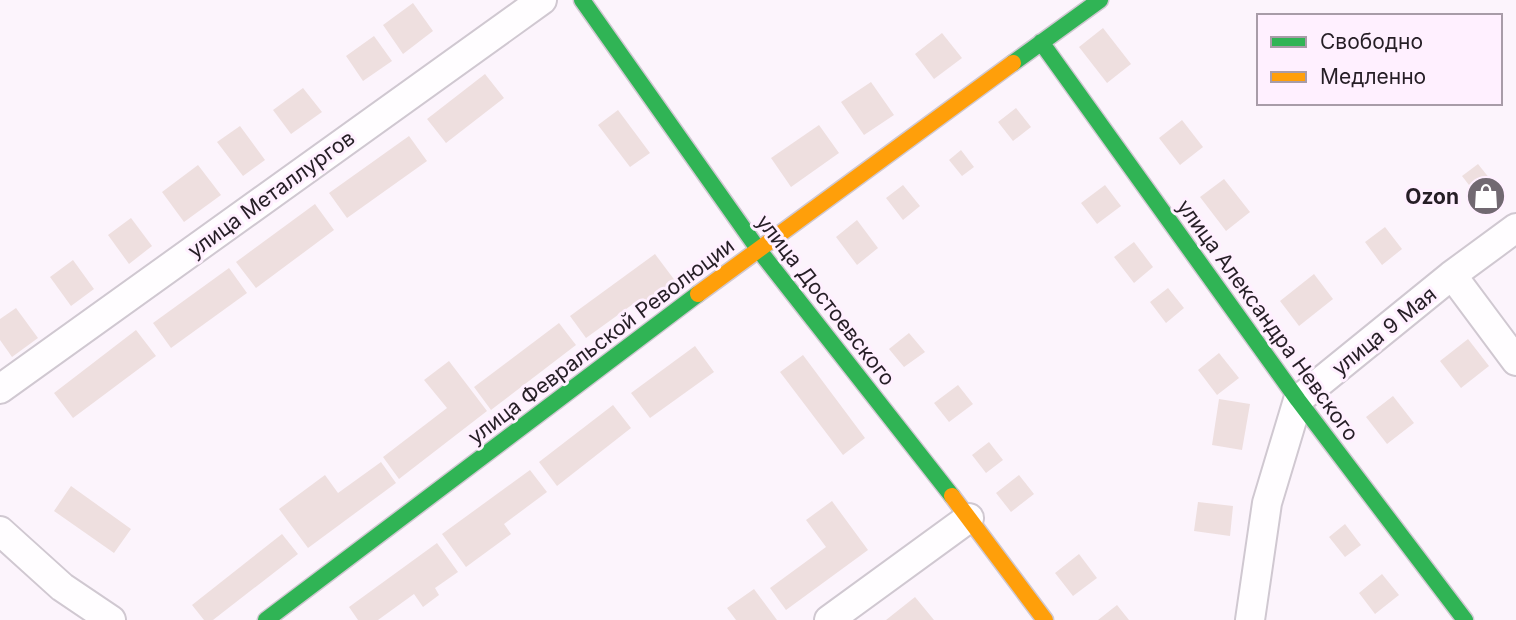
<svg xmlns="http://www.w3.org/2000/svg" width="1516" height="620" viewBox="0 0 1516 620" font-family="Inter,sans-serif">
	<rect width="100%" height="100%" fill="#fcf4fc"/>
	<path fill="#eedfdf" d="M413,3L433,31L403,54L383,25Z
		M1103,28L1131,64L1107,83L1079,47Z
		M942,33L962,58L934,79L915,54Z
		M374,36L392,61L363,81L346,56Z
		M485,74L504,98L446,143L427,119Z
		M871,82L894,115L864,135L841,102Z
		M303,88L322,112L291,134L273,110Z
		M1016,108L1031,127L1013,141L998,122Z
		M618,110L650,153L630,167L598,125Z
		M1182,120L1203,147L1180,165L1159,138Z
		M819,125L839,153L791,187L771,158Z
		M240,126L265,160L243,176L217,142Z
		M409,136L427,161L347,218L329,193Z
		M961,150L974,167L962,176L949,160Z
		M1478,164L1502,194L1486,207L1462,176Z
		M198,165L221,195L184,222L162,192Z
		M1224,179L1250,212L1226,231L1200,197Z
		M903,185L920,206L903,220L886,198Z
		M1105,185L1121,206L1097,224L1081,203Z
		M315,204L334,230L256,288L236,262Z
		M131,218L152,246L129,264L108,235Z
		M857,220L878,248L857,265L836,237Z
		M1385,227L1402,249L1382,265L1365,242Z
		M1134,242L1153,267L1134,283L1114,257Z
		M655,254L676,282L644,305L640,299L586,338L570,316Z
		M73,260L94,289L71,306L50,277Z
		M229,268L247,293L171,348L153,323Z
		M1314,274L1333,299L1299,326L1280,301Z
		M1168,288L1184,308L1166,323L1150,302Z
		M16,308L38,338L12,357L0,340V319Z
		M559,323L576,345L491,410L474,387Z
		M136,330L156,356L73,418L54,393Z
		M909,333L925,352L904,367L889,349Z
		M1468,339L1489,366L1461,388L1440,361Z
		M695,346L714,372L650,418L631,393Z
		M1219,353L1239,378L1217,395L1198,370Z
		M803,355L865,438L843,455L780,372Z
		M449,361L487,411L399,479L383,457L447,408L424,380Z
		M958,385L973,404L949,422L934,403Z
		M1393,396L1414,423L1387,444L1366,417Z
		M1219,399L1250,404L1242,450L1212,445Z
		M613,405L631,428L557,486L539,462Z
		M989,442L1003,460L986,473L972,455Z
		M381,462L396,483L308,548L279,509L325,475L338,493Z
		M530,470L547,492L504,524L511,534L466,567L442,534Z
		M1019,475L1034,494L1011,512L996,493Z
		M71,486L131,529L114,553L54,511Z
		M832,501L868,550L786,610L770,588L826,547L806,520Z
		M1198,502L1233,506L1230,536L1194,531Z
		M1345,524L1361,545L1345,557L1329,537Z
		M282,534L298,554L213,620H204L192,605Z
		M437,543L458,572L435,588L439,595L423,607L414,594L378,620H358L349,607Z
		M1079,554L1097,578L1073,596L1055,573Z
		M1382,574L1399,595L1375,614L1359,593Z
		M754,589L777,620H736L727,608Z
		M915,597L934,620H886Z
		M1117,605L1129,620H1098Z"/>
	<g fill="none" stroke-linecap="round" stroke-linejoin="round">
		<g stroke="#d0c8d1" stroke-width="32">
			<path id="street" d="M1452,275L1516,361
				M0,389L542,0
				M0,531L62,587L111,620
				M829,620L969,518
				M1250,620L1267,503L1298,400L1452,275L1516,228"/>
		</g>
		<g stroke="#d0c8d1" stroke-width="19">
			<path id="fast" d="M582,0L758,249L952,496
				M1041,42L1298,400L1465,620
				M1013,63L1100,0
				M266,620L698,294"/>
		</g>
		<g stroke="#d0c8d1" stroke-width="19">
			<path id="slow" d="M698,294L1013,63
				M952,496L1045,620"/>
		</g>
		<use href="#street" stroke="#fffdff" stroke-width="28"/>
		<use href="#fast" stroke="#30b455" stroke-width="16"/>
		<use href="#slow" stroke="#ff9f0a" stroke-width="16"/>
	</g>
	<defs>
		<g id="shop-disc" transform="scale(2.0125)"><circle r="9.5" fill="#716971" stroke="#fff0ff"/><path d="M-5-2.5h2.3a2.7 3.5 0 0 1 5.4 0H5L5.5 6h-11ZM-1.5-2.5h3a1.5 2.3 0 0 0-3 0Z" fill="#fff"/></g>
	</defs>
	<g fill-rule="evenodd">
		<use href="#shop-disc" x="1486" y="196"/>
	</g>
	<g text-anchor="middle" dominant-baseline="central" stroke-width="6" stroke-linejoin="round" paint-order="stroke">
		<g font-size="21" fill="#261e26" stroke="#fff0ff">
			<text transform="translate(271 194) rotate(-36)">улица Металлургов</text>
			<text transform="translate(826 300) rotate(52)">улица Достоевского</text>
			<text transform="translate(1268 320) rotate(54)">улица Александра Невского</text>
			<text transform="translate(1384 331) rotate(-39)">улица 9 Мая</text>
			<text transform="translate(601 341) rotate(-37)">улица Февральской Революции</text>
		</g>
		<g font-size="21" font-weight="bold" fill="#261e26" stroke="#fff0ff" text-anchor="end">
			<text x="1459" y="196">Ozon</text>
		</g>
	</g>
	<rect x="1257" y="14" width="245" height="91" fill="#fff0ff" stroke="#a89ca8" stroke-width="2"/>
	<rect x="1271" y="37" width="35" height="10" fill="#30b455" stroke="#a89ca8" stroke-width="2"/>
	<text x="1320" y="49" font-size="21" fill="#261e26">Свободно</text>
	<rect x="1271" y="72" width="35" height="10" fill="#ff9f0a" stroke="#a89ca8" stroke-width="2"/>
	<text x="1320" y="84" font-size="21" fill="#261e26">Медленно</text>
</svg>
